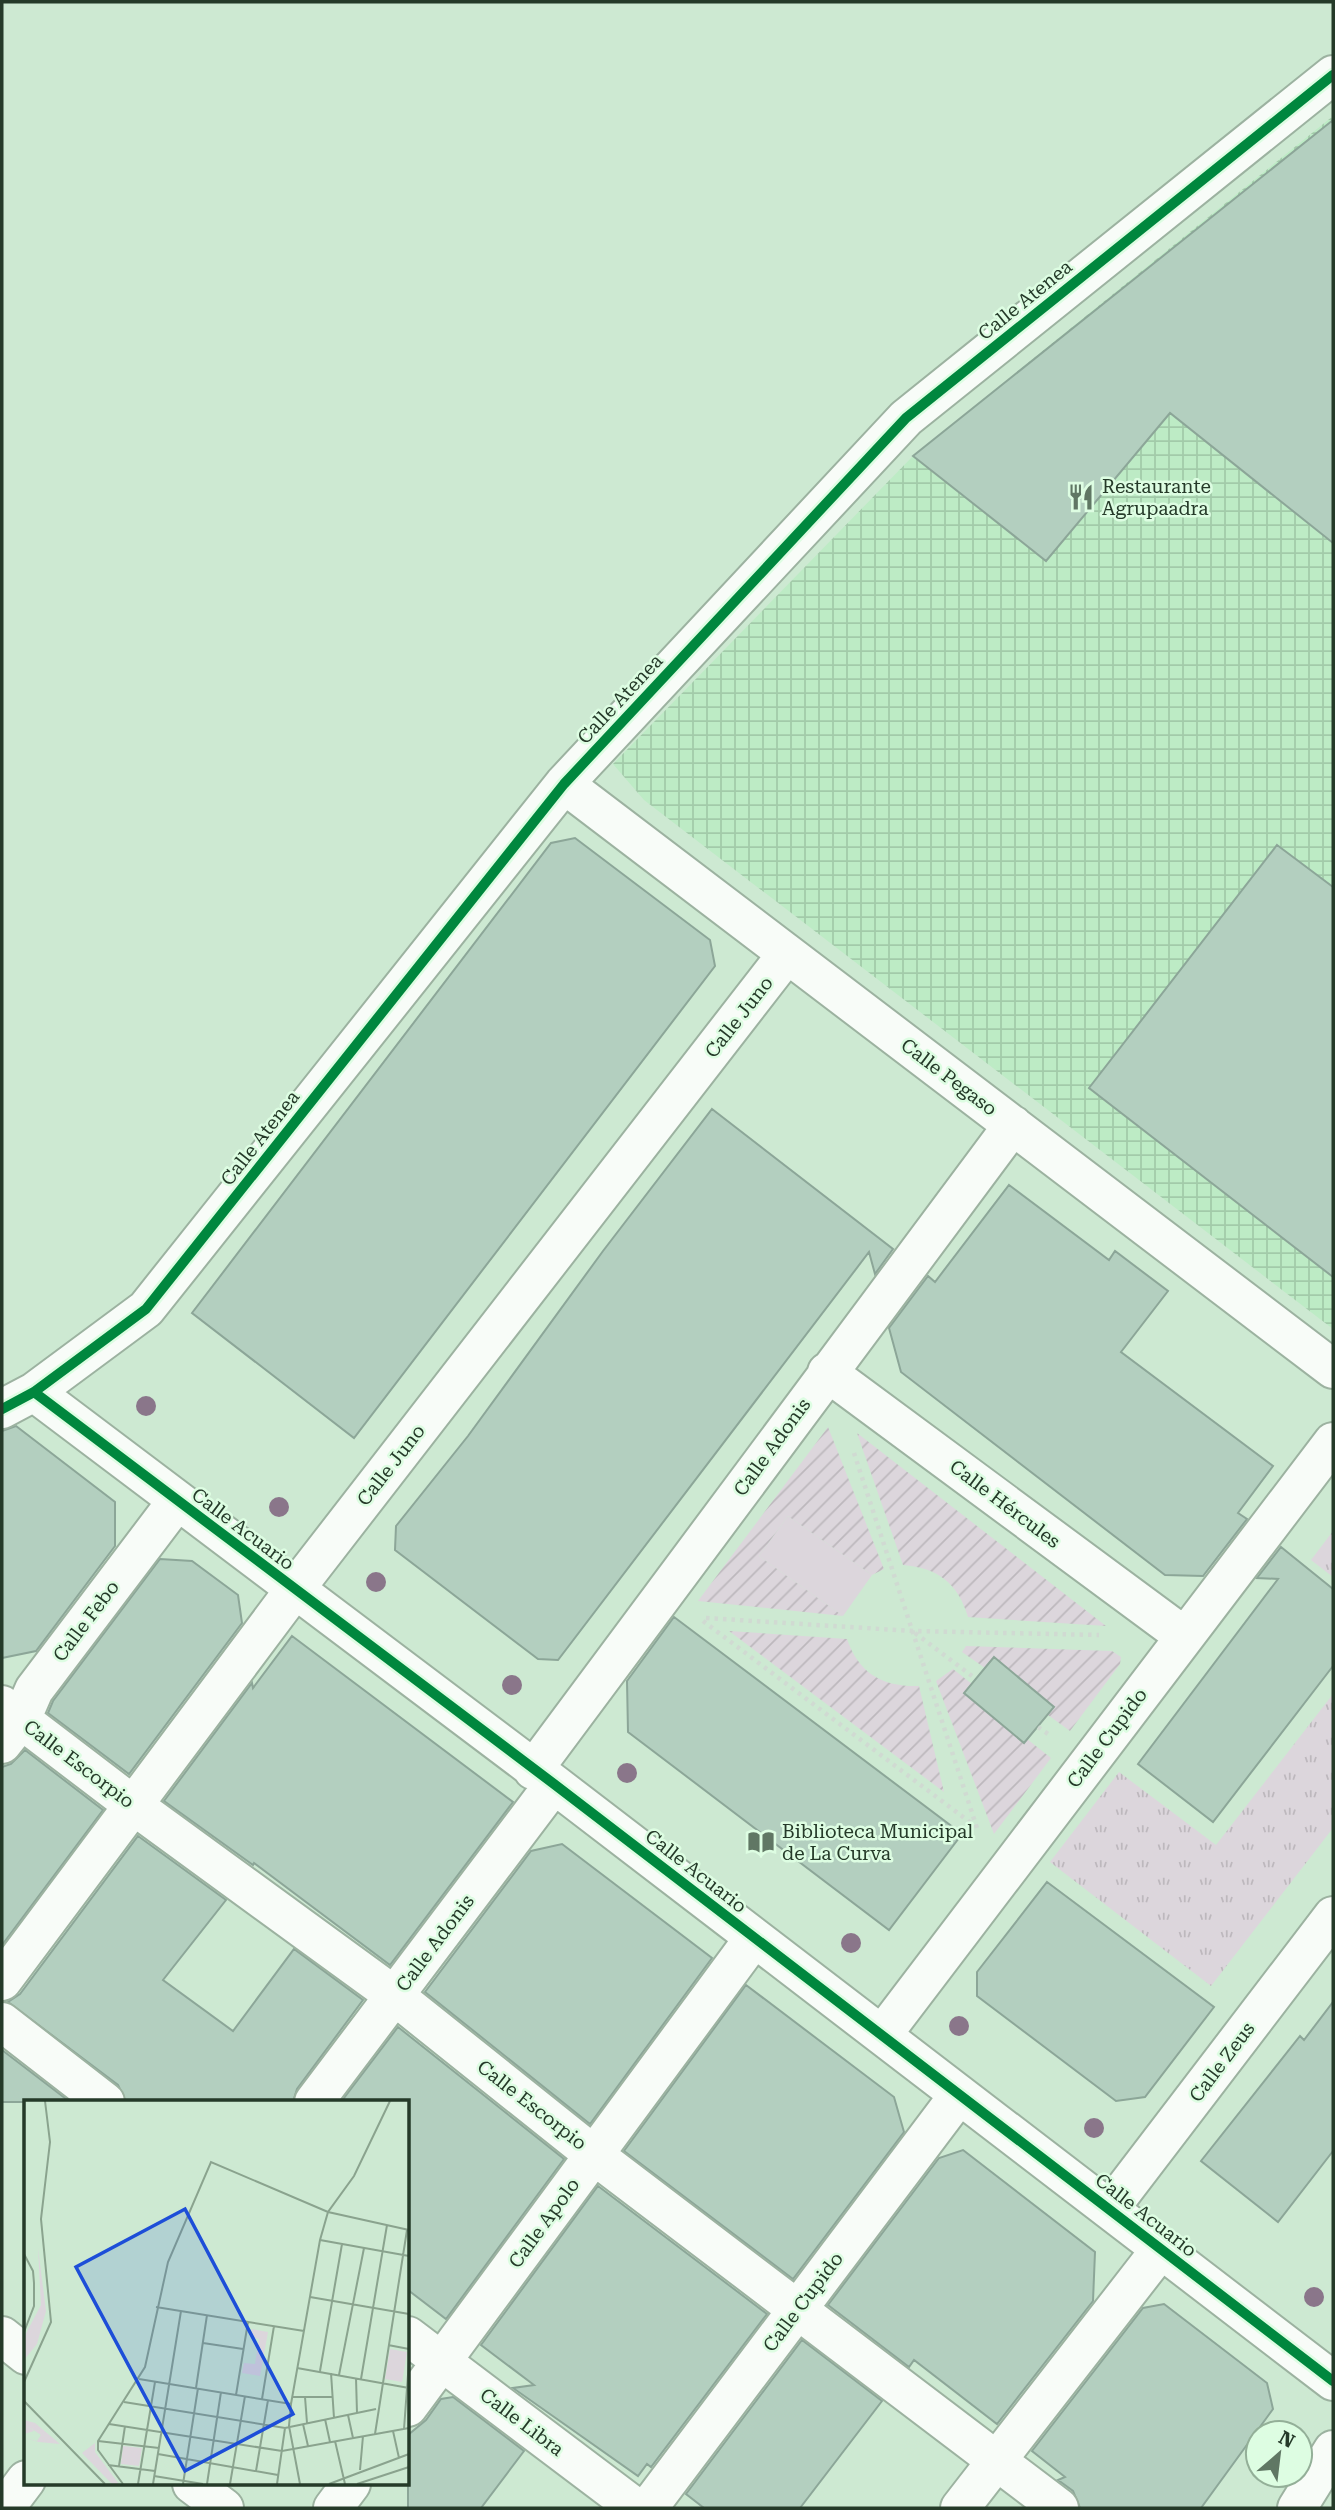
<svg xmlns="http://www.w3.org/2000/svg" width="1335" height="2510" viewBox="0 0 1335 2510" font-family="'Roboto Serif',serif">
	<defs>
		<pattern id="industrial-grid" width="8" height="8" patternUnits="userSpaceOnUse" patternTransform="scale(1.75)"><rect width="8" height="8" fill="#bdebc5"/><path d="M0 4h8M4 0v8" fill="none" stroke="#a2caa9"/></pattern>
		<pattern id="grass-tufts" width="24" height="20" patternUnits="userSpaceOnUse" patternTransform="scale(1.75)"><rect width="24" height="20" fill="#dcd6dc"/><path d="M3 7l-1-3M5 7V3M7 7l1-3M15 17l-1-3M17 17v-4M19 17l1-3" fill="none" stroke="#bdb8bd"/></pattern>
		<pattern id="garden-furrows" width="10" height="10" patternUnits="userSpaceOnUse" patternTransform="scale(1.75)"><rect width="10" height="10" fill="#dcd6dc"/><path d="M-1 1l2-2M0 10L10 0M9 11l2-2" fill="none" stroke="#bdb8bd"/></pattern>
	</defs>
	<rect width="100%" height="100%" fill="#cde9d2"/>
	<path fill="url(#industrial-grid)" d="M1333,116V1329L644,800L613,764L913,456Z"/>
	<path fill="url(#grass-tufts)" d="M1333,1531V1577L1311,1560Z
		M1333,1694V1828L1211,1986L1050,1862L1119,1772L1216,1845Z"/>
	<path fill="#dcd6dc" d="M788,1516L872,1575L843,1616L759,1556Z"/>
	<path fill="url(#garden-furrows)" d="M828,1427L884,1569L872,1575L788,1516L759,1556L843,1616L698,1601Z
		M857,1433L1106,1626L968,1617C958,1583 938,1568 903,1565Z
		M729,1631L847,1639C859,1674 883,1687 919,1686L944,1792Z
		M966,1646L1112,1651L1121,1657L1120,1664L1070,1731L1048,1715L1054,1707L994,1657L985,1668L962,1652Z
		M953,1669L972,1684L1024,1742L1027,1739L1051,1758L994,1834L936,1681Z"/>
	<path fill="#b3cfbf" stroke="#8ca698" stroke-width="2" d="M1333,120V543L1170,413L1046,561L913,456Z
		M575,838L710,940L715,966L354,1438L192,1313L551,843Z
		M1277,845L1333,887V1277L1089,1088Z
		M712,1109L893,1249L875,1274L869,1252L558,1660L538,1659L395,1550L396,1526L468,1436L603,1251Z
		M1009,1185L1109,1260L1115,1251L1168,1291L1121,1352L1273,1466L1238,1513L1247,1519L1203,1576L1165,1575L901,1372L889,1328L928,1276L935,1282Z
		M16,1426L115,1502V1546L36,1651L2,1658V1431Z
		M1281,1547L1333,1589V1666L1213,1822L1138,1764L1278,1579L1257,1578Z
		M160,1559L192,1561L238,1595L242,1623L129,1774L48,1713L53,1701Z
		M674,1617L962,1834L889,1930L628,1732L627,1681Z
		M292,1636L513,1802L390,1965L254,1863L253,1865L164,1801L252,1683L253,1688Z
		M994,1657L1054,1707L1024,1743L964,1693Z
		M25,1750L103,1810L2,1945V1767L11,1764Z
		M138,1836L226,1900L163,1980L233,2031L294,1949L363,2000L297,2089L293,2102H126L118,2085L8,2002L20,1994Z
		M562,1844L712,1958L590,2124L425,1992L531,1851Z
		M1047,1882L1214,2007L1145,2097L1116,2101L977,1996V1972Z
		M746,1985L894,2097L904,2132L793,2279L624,2151Z
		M1333,2002V2151L1278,2222L1201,2161L1300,2036L1304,2040Z
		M398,2027L564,2159L446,2319L408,2290V2102H341Z
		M2,2050L70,2102H2Z
		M963,2150L1095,2252L1093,2301L997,2424L914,2360L909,2367L828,2305L939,2158Z
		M598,2186L767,2314L651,2467L647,2464L638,2476L513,2388L534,2385L481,2345Z
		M1164,2304L1267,2383L1273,2409L1201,2508H1080L1073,2491L1058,2480L1065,2477L1032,2451L1143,2308Z
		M802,2340L882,2401L800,2508H704L686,2494Z
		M453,2397L524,2451L481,2508H408V2435L426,2420L441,2399Z"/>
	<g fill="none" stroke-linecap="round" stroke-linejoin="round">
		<g stroke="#9cb2a0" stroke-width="42">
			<path id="minor" d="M564,784L1333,1369
				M827,1372L1184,1636
				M34,1392L554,1784L1333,2381
				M2,1409L34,1392L146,1309L564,784L906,418L1333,75
				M2,1705L133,1805L395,1996L594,2155L1059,2508
				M2,1744L21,1720L34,1690L177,1501
				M533,1770L1013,1125
				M2,1981L295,1589L787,954
				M2,2022L105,2102
				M882,2035L1333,1442
				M314,2102L554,1784
				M1110,2208L1333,1916
				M2,2336L26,2355
				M408,2336L636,2508
				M408,2407L754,1938
				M192,2484L224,2508
				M5,2508L26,2480
				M333,2508L351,2484
				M648,2508L959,2095
				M960,2508L1161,2249
				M1297,2508L1333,2450"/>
		</g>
		<path stroke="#d0dad2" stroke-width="4.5" stroke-dasharray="3.5 5" stroke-linecap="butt" d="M854,1453L977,1828
			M706,1618L913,1631L1099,1635
			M703,1621L975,1826
			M915,1633L976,1679
			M1038,1727L1051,1736"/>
		<use href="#minor" stroke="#f8fcf8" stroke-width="38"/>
		<g stroke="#ddfde2" stroke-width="15">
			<path id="cycleway" d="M34,1392L554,1784L1333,2381
				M2,1409L34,1392L146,1309L564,784L906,418L1333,75"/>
		</g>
		<use href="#cycleway" stroke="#00873e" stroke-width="10"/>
	</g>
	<g fill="#8a768a">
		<circle cx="146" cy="1406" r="10"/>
		<circle cx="279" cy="1507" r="10"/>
		<circle cx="376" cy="1582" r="10"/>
		<circle cx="512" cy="1685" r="10"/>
		<circle cx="627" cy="1773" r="10"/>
		<circle cx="851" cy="1943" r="10"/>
		<circle cx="959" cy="2026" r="10"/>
		<circle cx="1094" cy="2128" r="10"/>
		<circle cx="1314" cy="2297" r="10"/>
	</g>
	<defs>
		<g id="restaurant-bare" transform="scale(2.1)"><path d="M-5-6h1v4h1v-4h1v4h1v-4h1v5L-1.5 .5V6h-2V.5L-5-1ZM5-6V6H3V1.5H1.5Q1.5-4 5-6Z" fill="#607764" stroke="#ddfde2" stroke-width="2.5" paint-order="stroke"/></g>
		<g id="library-bare" transform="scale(2.1)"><path d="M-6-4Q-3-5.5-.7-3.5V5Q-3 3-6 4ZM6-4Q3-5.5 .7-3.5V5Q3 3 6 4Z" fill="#607764" stroke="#ddfde2" stroke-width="2.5" paint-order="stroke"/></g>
	</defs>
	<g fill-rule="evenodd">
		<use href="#restaurant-bare" x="1081" y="497"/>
		<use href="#library-bare" x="761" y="1842"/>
	</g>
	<g text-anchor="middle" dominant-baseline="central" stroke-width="5" stroke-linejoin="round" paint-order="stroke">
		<g font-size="19" fill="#253a29" stroke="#ddfde2">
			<text transform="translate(1025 300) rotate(-39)">Calle Atenea</text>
			<text transform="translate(620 699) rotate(-47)">Calle Atenea</text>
			<text transform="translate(739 1017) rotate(-52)">Calle Juno</text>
			<text transform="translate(949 1077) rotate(37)">Calle Pegaso</text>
			<text transform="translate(260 1138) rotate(-52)">Calle Atenea</text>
			<text transform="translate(772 1447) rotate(-54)">Calle Adonis</text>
			<text transform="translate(391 1465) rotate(-52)">Calle Juno</text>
			<text transform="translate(1005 1504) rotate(37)">Calle Hércules</text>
			<text transform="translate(243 1529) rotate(37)">Calle Acuario</text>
			<text transform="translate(86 1621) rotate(-53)">Calle Febo</text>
			<text transform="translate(1107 1738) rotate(-53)">Calle Cupido</text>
			<text transform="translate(79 1764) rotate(37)">Calle Escorpio</text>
			<text transform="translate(696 1871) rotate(38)">Calle Acuario</text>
			<text transform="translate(435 1943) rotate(-53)">Calle Adonis</text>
			<text transform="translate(1222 2062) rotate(-53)">Calle Zeus</text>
			<text transform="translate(532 2105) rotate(38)">Calle Escorpio</text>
			<text transform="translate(1146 2215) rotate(38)">Calle Acuario</text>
			<text transform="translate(544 2223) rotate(-54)">Calle Apolo</text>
			<text transform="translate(803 2302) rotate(-53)">Calle Cupido</text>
			<text transform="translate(522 2422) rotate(37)">Calle Libra</text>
		</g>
		<g font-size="19" fill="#253a29" stroke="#ddfde2" text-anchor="start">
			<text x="1102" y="486">Restaurante<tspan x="1102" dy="22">Agrupaadra</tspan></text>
			<text x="782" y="1831">Biblioteca Municipal<tspan x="782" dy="22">de La Curva</tspan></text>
		</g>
	</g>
	<g transform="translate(24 2100)">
		<rect width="385" height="385" fill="#cde9d2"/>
		<path d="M14,148L22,211L13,244L0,260V237L17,205ZM228,229L244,232L236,276L218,273L220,263L231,264L235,239L226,237ZM366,249L383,252L378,282L361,279ZM99,346L118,348L115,366L97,364Z" fill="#dcd6dc"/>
		<path d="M0,320L11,323L36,344L15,342L0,338L13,341L17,335L2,325L10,331L0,334ZM71,343V352L95,384H88L58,353Z" fill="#dcd6dc"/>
		<path fill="none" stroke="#8aa38e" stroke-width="2" d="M296,140L385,156M0,154L9,171L10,183V206L0,232M286,197L385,214M132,207L280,231M179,243L219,249M364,245L385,249M273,268L385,288M296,271L318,144M307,273L310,318M315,275L340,148M332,278L333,313M115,279L267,304M337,279L363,125M0,282L27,222L17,119L26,42L21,1M172,288L183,215M212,295L224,222M268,297H309M281,297L283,323M238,299L250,226M0,301L81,384M100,302L261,328L352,309M324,315L329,338M301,319L306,342M85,324L258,351L385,328M279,324L284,346M380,329L385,261M369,331L375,358M351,334L383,130M74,341L135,348M311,341L321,384M134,354L254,375M84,365L131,371M95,366L101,326M336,370L339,336M232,371L244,300M130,376L179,384M99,384L74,350V341L121,267L144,162L187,62L304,112L385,130M114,384L131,282M129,384L157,211M159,384L174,288M183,384L197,292M206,384L221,296M253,384L261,328M276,384L265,326L267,304L296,140L304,112L330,76L366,1M305,384L385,354M333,384L385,367"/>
		<path fill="#1d4ed8" fill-opacity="0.15" stroke="#1d4ed8" stroke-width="3.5" d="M161,109L269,314L161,371L52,167Z"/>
		<rect width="385" height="385" fill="none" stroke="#253a29" stroke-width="3.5"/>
	</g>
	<rect width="1335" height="2510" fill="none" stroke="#253a29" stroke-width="7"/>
	<g transform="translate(1279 2454) rotate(28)"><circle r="33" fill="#ddfde2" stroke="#93af98" stroke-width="2"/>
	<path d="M0-5L12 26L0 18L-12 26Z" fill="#607764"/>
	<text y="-10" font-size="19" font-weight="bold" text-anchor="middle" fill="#253a29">N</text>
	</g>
</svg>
